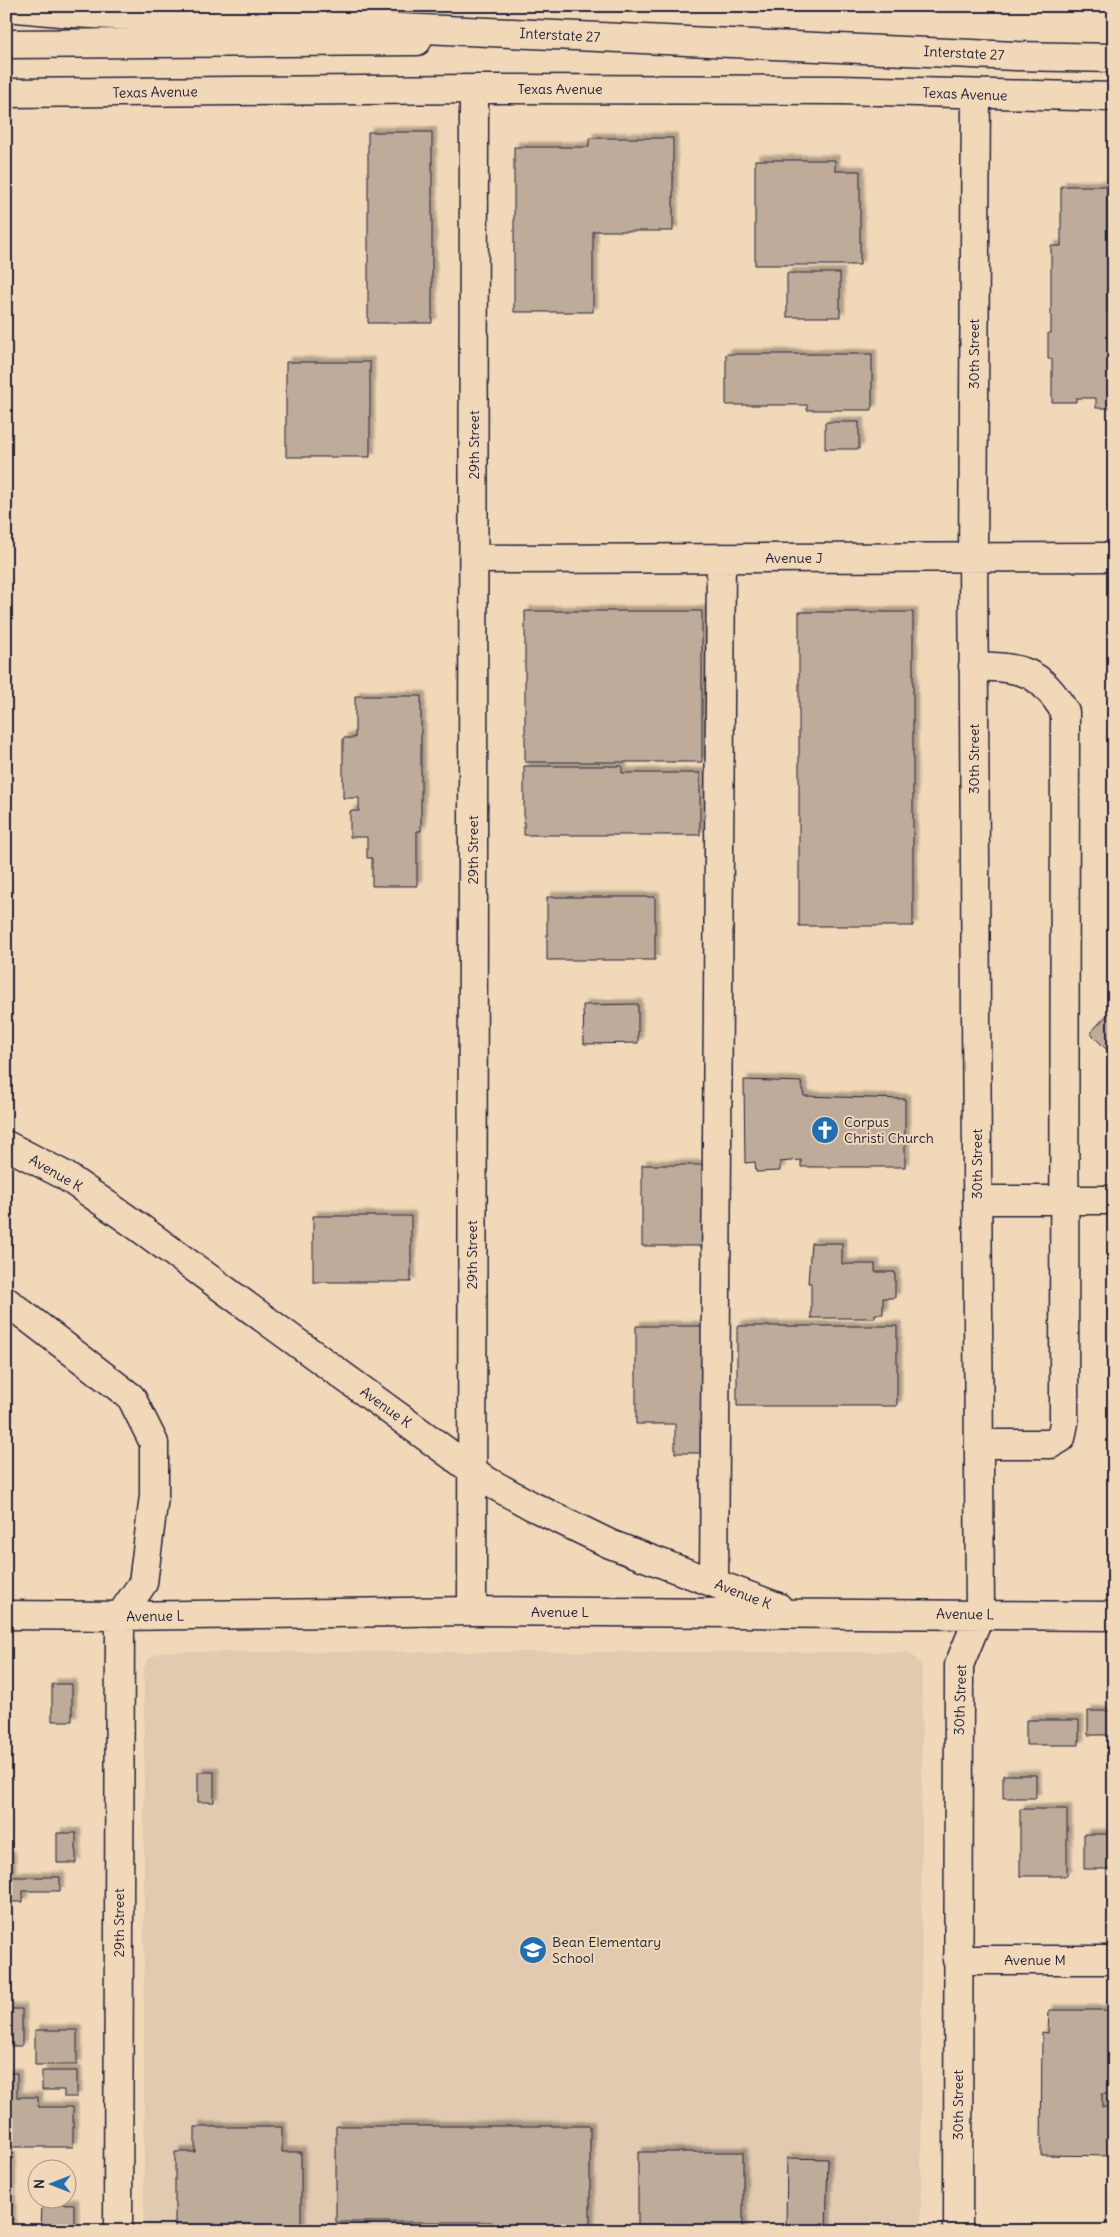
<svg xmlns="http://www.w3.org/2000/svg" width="1120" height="2237" viewBox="0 0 1120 2237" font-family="Delius,sans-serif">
	<defs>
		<filter id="shadow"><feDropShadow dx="4.5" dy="-4.5" stdDeviation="1" flood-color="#0004"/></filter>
	</defs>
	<rect width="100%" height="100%" fill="#f1d8b9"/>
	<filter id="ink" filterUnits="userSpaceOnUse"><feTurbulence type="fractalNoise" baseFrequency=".02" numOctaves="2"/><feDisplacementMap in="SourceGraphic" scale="10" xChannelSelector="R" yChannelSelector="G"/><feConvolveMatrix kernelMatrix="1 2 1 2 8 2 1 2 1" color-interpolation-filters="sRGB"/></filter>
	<g filter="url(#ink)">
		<path fill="#e2cab0" d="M161,1652H909L922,1665L921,2231H144V1669L147,1660Z"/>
		<path fill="#beab9a" stroke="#22223b" filter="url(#shadow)" d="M368,132H432V323H368Z
			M589,138H673V231H593V312H514V147H589Z
			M755,160H835V171H860V265H755Z
			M1061,186H1107V313H1114V408H1096V398H1076V402H1052V359H1048V333H1051V246H1061Z
			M787,273H840V317H787Z
			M726,354H872V410H807V405H726Z
			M286,362H370V457H286Z
			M825,422H859V449H825Z
			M525,611H702V762H525Z
			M799,612H913V926H799Z
			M355,696H421V831H417V886H372V858H367V837H350V811H359V798H343V738H355Z
			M524,766H622V773H700V835H524Z
			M547,897H655V960H547Z
			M638,1004V1043L584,1044L583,1005Z
			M1114,1008V1057L1090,1033Z
			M744,1080L801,1082L804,1096L905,1099V1167H801V1160L780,1162V1171L756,1172L755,1162L745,1163Z
			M642,1165H706V1246H642Z
			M313,1216H411V1282H313Z
			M811,1243H842V1264H875V1272H895V1298H883V1314H875V1318H811V1283H808Z
			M636,1326H702V1453H675V1424H636Z
			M737,1326H897V1406H737Z
			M52,1684H72V1721H52Z
			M1088,1711H1114V1735H1088Z
			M1026,1720H1079V1745H1026Z
			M198,1772H214V1802H198Z
			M1003,1775H1036V1798H1003Z
			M1020,1809H1067V1876H1020Z
			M57,1833H76V1863H57Z
			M1084,1834H1114V1873H1111V1869H1084Z
			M6,1857H11V1877H60V1891H23V1902H6Z
			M6,2009H22V2046H6Z
			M1049,2010H1114V2094H1102V2107H1114V2156L1041,2155L1042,2032L1048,2033Z
			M35,2030H77V2065H35Z
			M42,2071H77V2097H64V2090H42Z
			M6,2073H17V2097H38V2107H73V2147H6Z
			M336,2126H590V2231H492V2222H336Z
			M195,2127H282V2152H301V2231H175V2152H195Z
			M638,2152H743V2231H638Z
			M6,2156H11V2230H6Z
			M787,2158L828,2159L826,2231H786Z
			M42,2203L74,2204V2231H41Z"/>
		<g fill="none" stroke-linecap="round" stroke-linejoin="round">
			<g stroke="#22223b" stroke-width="31">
				<path id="minor" d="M6,44L417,41
					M6,93L474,89L840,90L1114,97
					M474,559L1114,557
					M973,666C1021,668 1038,668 1065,712L1064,1423L1061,1438L1051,1444H979
					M6,1145L64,1175L133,1223L487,1481L532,1506L610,1544L778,1607
					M977,1200H1114
					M6,1301L131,1397L154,1443V1496L143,1583L120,1616L118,2231
					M714,1583L721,558
					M472,1611L474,89
					M6,1615L120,1616L472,1611L1114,1616
					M957,1960H1114
					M958,2231L959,1665L980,1614L973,557L976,94"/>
			</g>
			<g stroke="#22223b" stroke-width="31">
				<path id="major" d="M6,7L71,13L1016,56L1114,58"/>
			</g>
			<use href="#minor" stroke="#f1d8b9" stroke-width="28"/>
			<use href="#major" stroke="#f1d8b9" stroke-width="28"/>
		</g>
	</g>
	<defs>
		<g id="church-disc" transform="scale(1.4375)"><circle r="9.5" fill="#1f6fb2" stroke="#f1d8b9"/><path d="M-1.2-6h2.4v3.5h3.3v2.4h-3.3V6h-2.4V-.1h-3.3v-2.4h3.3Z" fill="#fff"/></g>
		<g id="school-disc" transform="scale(1.4375)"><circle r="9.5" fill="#1f6fb2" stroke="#f1d8b9"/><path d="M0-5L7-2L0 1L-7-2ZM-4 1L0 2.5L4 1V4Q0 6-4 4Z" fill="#fff"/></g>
	</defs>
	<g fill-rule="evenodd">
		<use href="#church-disc" x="825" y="1130"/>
		<use href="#school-disc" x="533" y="1950"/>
	</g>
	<g text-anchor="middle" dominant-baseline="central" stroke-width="4" stroke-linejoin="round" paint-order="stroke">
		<g font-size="14" fill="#22223b" stroke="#f1d8b9">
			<text transform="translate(560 35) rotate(3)">Interstate 27</text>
			<text transform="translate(964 53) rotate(3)">Interstate 27</text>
			<text x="560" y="89">Texas Avenue</text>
			<text transform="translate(155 92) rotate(-1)">Texas Avenue</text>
			<text transform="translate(965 94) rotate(2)">Texas Avenue</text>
			<text transform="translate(974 354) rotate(-90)">30th Street</text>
			<text transform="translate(474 445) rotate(-90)">29th Street</text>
			<text x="794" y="558">Avenue J</text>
			<text transform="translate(974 759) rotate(-90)">30th Street</text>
			<text transform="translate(473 850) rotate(-90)">29th Street</text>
			<text transform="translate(977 1164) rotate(-90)">30th Street</text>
			<text transform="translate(56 1173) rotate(30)">Avenue K</text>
			<text transform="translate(472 1255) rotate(-90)">29th Street</text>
			<text transform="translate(386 1407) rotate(36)">Avenue K</text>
			<text transform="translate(743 1594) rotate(21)">Avenue K</text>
			<text x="560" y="1612">Avenue L</text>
			<text transform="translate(965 1614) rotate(1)">Avenue L</text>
			<text transform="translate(155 1616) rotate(-1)">Avenue L</text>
			<text transform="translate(960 1700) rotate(-88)">30th Street</text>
			<text transform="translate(119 1923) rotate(-90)">29th Street</text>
			<text x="1035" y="1960">Avenue M</text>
			<text transform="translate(958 2105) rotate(-90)">30th Street</text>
		</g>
		<g font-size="14" fill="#22223b" stroke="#f1d8b9" text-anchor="start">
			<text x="844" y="1122">Corpus<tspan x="844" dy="16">Christi Church</tspan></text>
			<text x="552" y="1942">Bean Elementary<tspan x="552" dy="16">School</tspan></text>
		</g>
	</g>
	<rect width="1120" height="2237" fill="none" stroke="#f1d8b9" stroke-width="25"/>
	<rect x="12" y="12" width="1095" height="2212" fill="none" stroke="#22223b" stroke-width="2" filter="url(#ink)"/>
	<g transform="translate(52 2184) rotate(270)"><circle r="24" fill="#f1d8b9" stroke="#9e8f87"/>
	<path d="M0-4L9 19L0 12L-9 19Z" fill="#1f6fb2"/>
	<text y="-8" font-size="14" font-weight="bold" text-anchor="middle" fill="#22223b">N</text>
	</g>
</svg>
